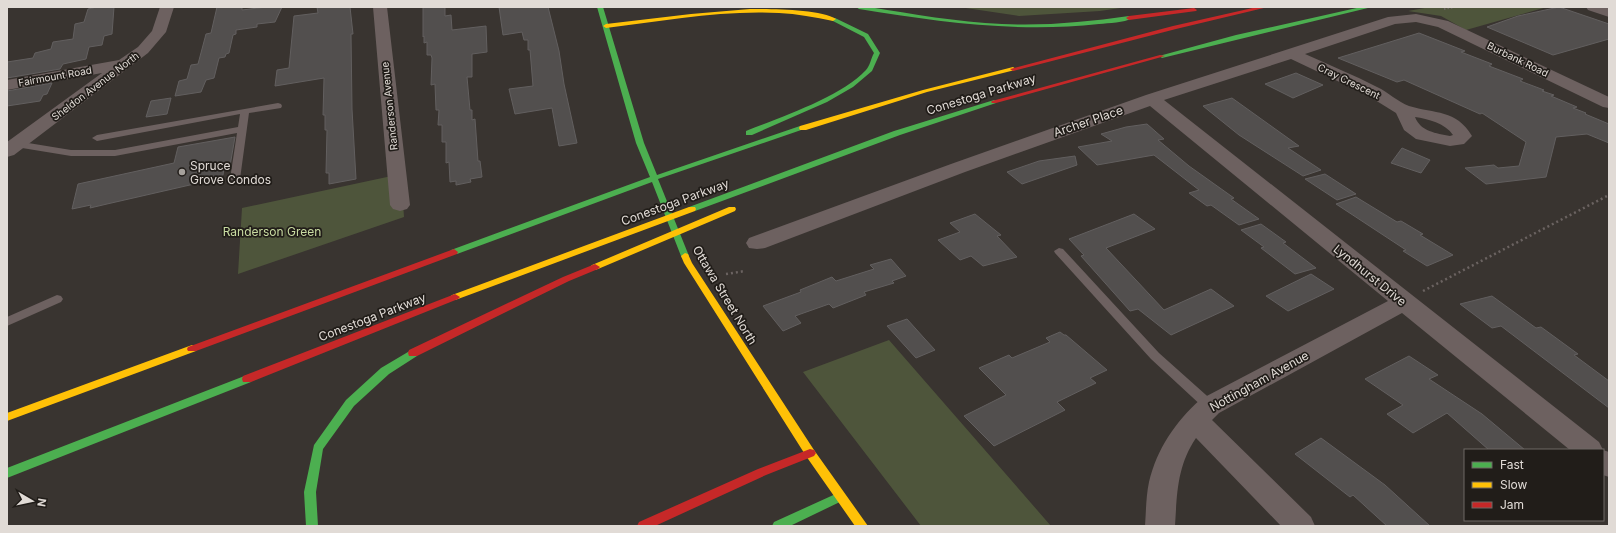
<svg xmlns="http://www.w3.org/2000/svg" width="1616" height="533" viewBox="0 0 1616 533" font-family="Inter,sans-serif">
	<rect width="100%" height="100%" fill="#393430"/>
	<path fill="#4e553b" d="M959,7H1127L1100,11L1019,16Z
		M1430,7H1547L1466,30L1441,16L1408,11Z
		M401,174L404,217L238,274L242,208Z
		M889,340L1051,526H921L803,372Z"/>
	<path fill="#524f4e" stroke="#625f5f" d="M97,7H114L112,34L104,36L102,45L89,47L86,59L63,64L60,69L7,78V62L33,58L35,53L51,49L53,42L73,39L75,24L84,22L88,9Z
		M217,7H242V10L266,7H282L275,22L257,24V27L236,30V34L233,35L229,53L226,54L225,57L219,58L214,78L206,80L201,92L175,96L179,81L187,79L191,65L198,64L206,34L211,33Z
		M317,7H350L353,34H351L352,109L356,179L329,184V173H326L327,130H325V115H323L324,78L275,86L277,70L289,68L294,16L318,13Z
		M423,7H445V16L451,15L452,30L486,26L487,52L472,54V77H467L470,110H472V120L475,119L478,161H480L482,177L470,179L471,182L456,185V181L450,182L449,162L446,163V142H442V125H438L439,110H436L435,84L431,85L432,58L431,55H427V42L424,43V36L423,37Z
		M499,7H548L559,51L564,84L577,143L559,146L552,108L515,114L509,89L533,86L530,50H528V40H524L522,32L503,35Z
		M1559,7L1609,24V39L1553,55L1487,27L1518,16Z
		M1419,33L1465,51L1461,52L1492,64L1489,66L1523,79L1520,81L1544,90L1542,91L1554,95L1551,96L1577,107L1573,108L1586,113L1585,114L1609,124V143L1587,134L1556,137L1546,177L1486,184L1465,168L1494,165L1498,168L1519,166L1526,142L1482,113L1480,114L1404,80L1397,82L1338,58Z
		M1296,73L1323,85L1293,98L1265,84Z
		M52,83L47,94L43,95L40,101L7,106V91Z
		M171,98L167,114L146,117L151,101Z
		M1232,98L1299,146L1288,148L1321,170L1303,176L1239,135L1203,106Z
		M1147,124L1164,139L1158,140L1189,166L1234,198L1231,199L1259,219L1239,225L1211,205L1207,206L1189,193L1199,190L1154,155L1097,165L1078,147L1112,141L1101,134L1126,127Z
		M235,137L230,166L224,168L223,175L203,180V182L107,204L90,208L91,205L72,209L78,184L174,163L178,147Z
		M1402,148L1430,160L1421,173L1391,163Z
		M1075,156L1077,165L1022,184L1007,172L1039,161Z
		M1325,174L1356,194L1337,200L1305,179Z
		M1356,197L1397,222L1401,221L1423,234L1420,235L1453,255L1427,266L1403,251L1406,250L1336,204Z
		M975,214L1001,235L997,236L1017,257L983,266L971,256L960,260L938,240L960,232L950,223Z
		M1134,214L1155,229L1106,248L1164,310L1211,289L1234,306L1171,335L1138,309L1130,311L1081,256L1084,255L1069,239Z
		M1261,224L1286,242L1283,243L1316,268L1295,274L1261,248L1264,247L1241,230Z
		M891,259L906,276L892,281L894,283L864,292L866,295L833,308L829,304L795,316L801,323L783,331L763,306L801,292L800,290L832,277L836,281L874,269L870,265Z
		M1311,274L1334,289L1288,311L1266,296Z
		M1492,296L1536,328L1541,327L1578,354L1574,355L1609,381V408L1501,326L1492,328L1460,304Z
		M907,319L924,338L935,350L916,358L887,326Z
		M1060,332L1064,335H1066L1107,370L1090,378L1096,383L1057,402L1065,410L994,446L964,416L1006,395L979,368L1009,355L1012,358L1050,342L1046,338Z
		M1409,356L1438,375L1429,379L1482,414L1525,450H1489L1447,413L1413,433L1387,414L1403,405L1365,379Z
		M1321,438L1385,485L1430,526H1387L1353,495L1350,497L1295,454Z"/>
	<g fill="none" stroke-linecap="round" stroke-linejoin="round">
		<path stroke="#6b6361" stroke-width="2" stroke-dasharray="1.5 2" stroke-linecap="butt" d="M1444,9L1455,7"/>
		<path stroke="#6b6361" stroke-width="2.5" stroke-dasharray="2 3" stroke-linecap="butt" d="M726,274L745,271
			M1423,291L1609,195"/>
		<path fill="#6d6160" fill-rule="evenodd" d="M278,103L281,104L282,106L281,108L249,113L240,179L235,182L230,179L237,133L115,156H71L16,147L11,144L16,141L71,150H115L238,127L240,114L97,141L92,138L97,135Z
			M1059,248L1063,249L1159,353L1215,403L1217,406L1215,409L1210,411L1205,409L1151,359L1055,253L1054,251Z
			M57,295L61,296L63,299L61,302L7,326V317Z"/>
		<path fill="#6d6160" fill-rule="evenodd" d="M160,7H174L166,32L148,53L14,155L7,157V142L102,73L7,90V80L119,60L138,47L152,31Z
			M373,7H387L410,205L407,209L400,211L393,209L390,205Z
			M1586,7L1609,8V17L1588,10Z
			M1416,14L1448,21L1609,97V108L1603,107L1438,27L1416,22L1395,24L1305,54C1329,65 1354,75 1377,87C1388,92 1398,102 1409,106C1435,114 1456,109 1472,136L1464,144L1450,146L1416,139L1404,130L1396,113L1367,95L1291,59L1164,100L1599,442L1603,450L1609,452V477L1603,475V450H1570L1402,313L1219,413L1212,420L1311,517L1315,526H1281L1196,438C1177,466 1177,494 1175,526H1145C1146,512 1146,496 1149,482C1157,449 1175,422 1201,399L1388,301L1150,106L965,172L765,248L757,249L749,248L746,243L749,238L951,164L1146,95L1388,17ZM1415,117C1428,119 1445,123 1453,135L1450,136C1436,133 1421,132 1415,117Z"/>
		<path fill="#4caf50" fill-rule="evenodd" d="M597,7H603L644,143L657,175L800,126H806L807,128L658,179L689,256L688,258H682L681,256L652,182L457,254H451L450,252L451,250L650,177L636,143Z
			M856,7H869C913,14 957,22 1002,24C1045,26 1087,22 1129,16L1132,18C1124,23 1109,23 1099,24C1017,33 940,22 859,9Z
			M1361,7H1372L1162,58L1159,56L1236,35Z
			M831,18H835L868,34L880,53L872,71L853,87L827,102L752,135H746V131C781,117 841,97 866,70C870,66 871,58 874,53L864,37L831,20Z
			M994,100L996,101V103L900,135L695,211H689L688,209L689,207L894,131Z
			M413,349L417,350L418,353L417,356L389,374L354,406L323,449L316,492L318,526H306L304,492L314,445L346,400L381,368Z
			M247,375L251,376L252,379L251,382L7,478V468Z
			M840,492L844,494L846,497L844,500L790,526H772L774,522Z"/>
		<path fill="#ffc107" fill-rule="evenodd" d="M750,9C769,9 821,9 836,19L833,21C815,17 797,14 779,13C721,10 663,21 606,28L603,26L606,24L691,14Z
			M1013,67L1016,69L1015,70L927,92L806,130H800L799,128L800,126L923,90Z
			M689,207H695L696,209L695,211L458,299L455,300L450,297L452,295Z
			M729,207H735L736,209L735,211L598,269L595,270L590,267L592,265Z
			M685,253L688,254L692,263L814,450L868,526H855L806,456L684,263L681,256Z
			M192,345L196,347L197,349L196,351L7,421V413Z"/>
		<path fill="#c62828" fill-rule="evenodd" d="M1257,7H1268L1176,29L1013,71L1010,69L1173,26Z
			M1194,8L1197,10L1196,11L1129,20L1126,18L1129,16Z
			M1160,55L1165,56L996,103H992L991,102L992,101Z
			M454,249L458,252L457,254L196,351H188L187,349L188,347Z
			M595,264L600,267L598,269L569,281L417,356H409L408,353L409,350L563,277Z
			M455,294L460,297L458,299L251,382H243L242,379L243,376Z
			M810,449L814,450L816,453L814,456L766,475L655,526H637L639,522L758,469Z"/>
	</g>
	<circle fill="#a6a19c" stroke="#211d19" stroke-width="1.5" cx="182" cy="172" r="4"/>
	<g text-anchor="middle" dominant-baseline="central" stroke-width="3.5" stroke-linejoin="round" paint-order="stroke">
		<g font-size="10" fill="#e1dbd6" stroke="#211d19">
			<text transform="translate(1518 59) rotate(26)">Burbank Road</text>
			<text transform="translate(55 76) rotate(-10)">Fairmount Road</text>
			<text transform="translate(1349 81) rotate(26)">Cray Crescent</text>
			<text transform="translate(95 86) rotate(-37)">Sheldon Avenue North</text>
			<text transform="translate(389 106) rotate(-96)">Randerson Avenue</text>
		</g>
		<g font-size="12" fill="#e1dbd6" stroke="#211d19">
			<text transform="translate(981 94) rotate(-17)">Conestoga Parkway</text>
			<text transform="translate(1088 121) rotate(-19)">Archer Place</text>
			<text transform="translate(675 202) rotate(-20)">Conestoga Parkway</text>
			<text transform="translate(1370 275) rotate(39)">Lyndhurst Drive</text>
			<text transform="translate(725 295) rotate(59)">Ottawa Street North</text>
			<text transform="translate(372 317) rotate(-21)">Conestoga Parkway</text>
			<text transform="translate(1259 381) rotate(-29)">Nottingham Avenue</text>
		</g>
		<g font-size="12" fill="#e1dbd6" stroke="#211d19" text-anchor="start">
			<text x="190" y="165">Spruce<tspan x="190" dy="14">Grove Condos</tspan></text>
		</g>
		<g font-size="12" fill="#c9dca2" stroke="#211d19">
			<text x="272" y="231">Randerson Green</text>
		</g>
	</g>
	<rect width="1616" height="533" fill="none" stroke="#e1dbd6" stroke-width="16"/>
	<rect x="1464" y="449" width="140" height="72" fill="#211d19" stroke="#6e6965"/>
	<rect x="1472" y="462" width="20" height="6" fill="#4caf50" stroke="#6e6965"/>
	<text x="1500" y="469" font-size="12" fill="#e1dbd6">Fast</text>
	<rect x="1472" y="482" width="20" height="6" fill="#ffc107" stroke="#6e6965"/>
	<text x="1500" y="489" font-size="12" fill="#e1dbd6">Slow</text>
	<rect x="1472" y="502" width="20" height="6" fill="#c62828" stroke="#6e6965"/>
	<text x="1500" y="509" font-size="12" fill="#e1dbd6">Jam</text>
	<g transform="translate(32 501) rotate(99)" stroke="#211d19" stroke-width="3" paint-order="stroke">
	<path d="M0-3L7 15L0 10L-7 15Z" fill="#e1dbd6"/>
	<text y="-6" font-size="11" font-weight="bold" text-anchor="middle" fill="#e1dbd6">N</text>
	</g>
</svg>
